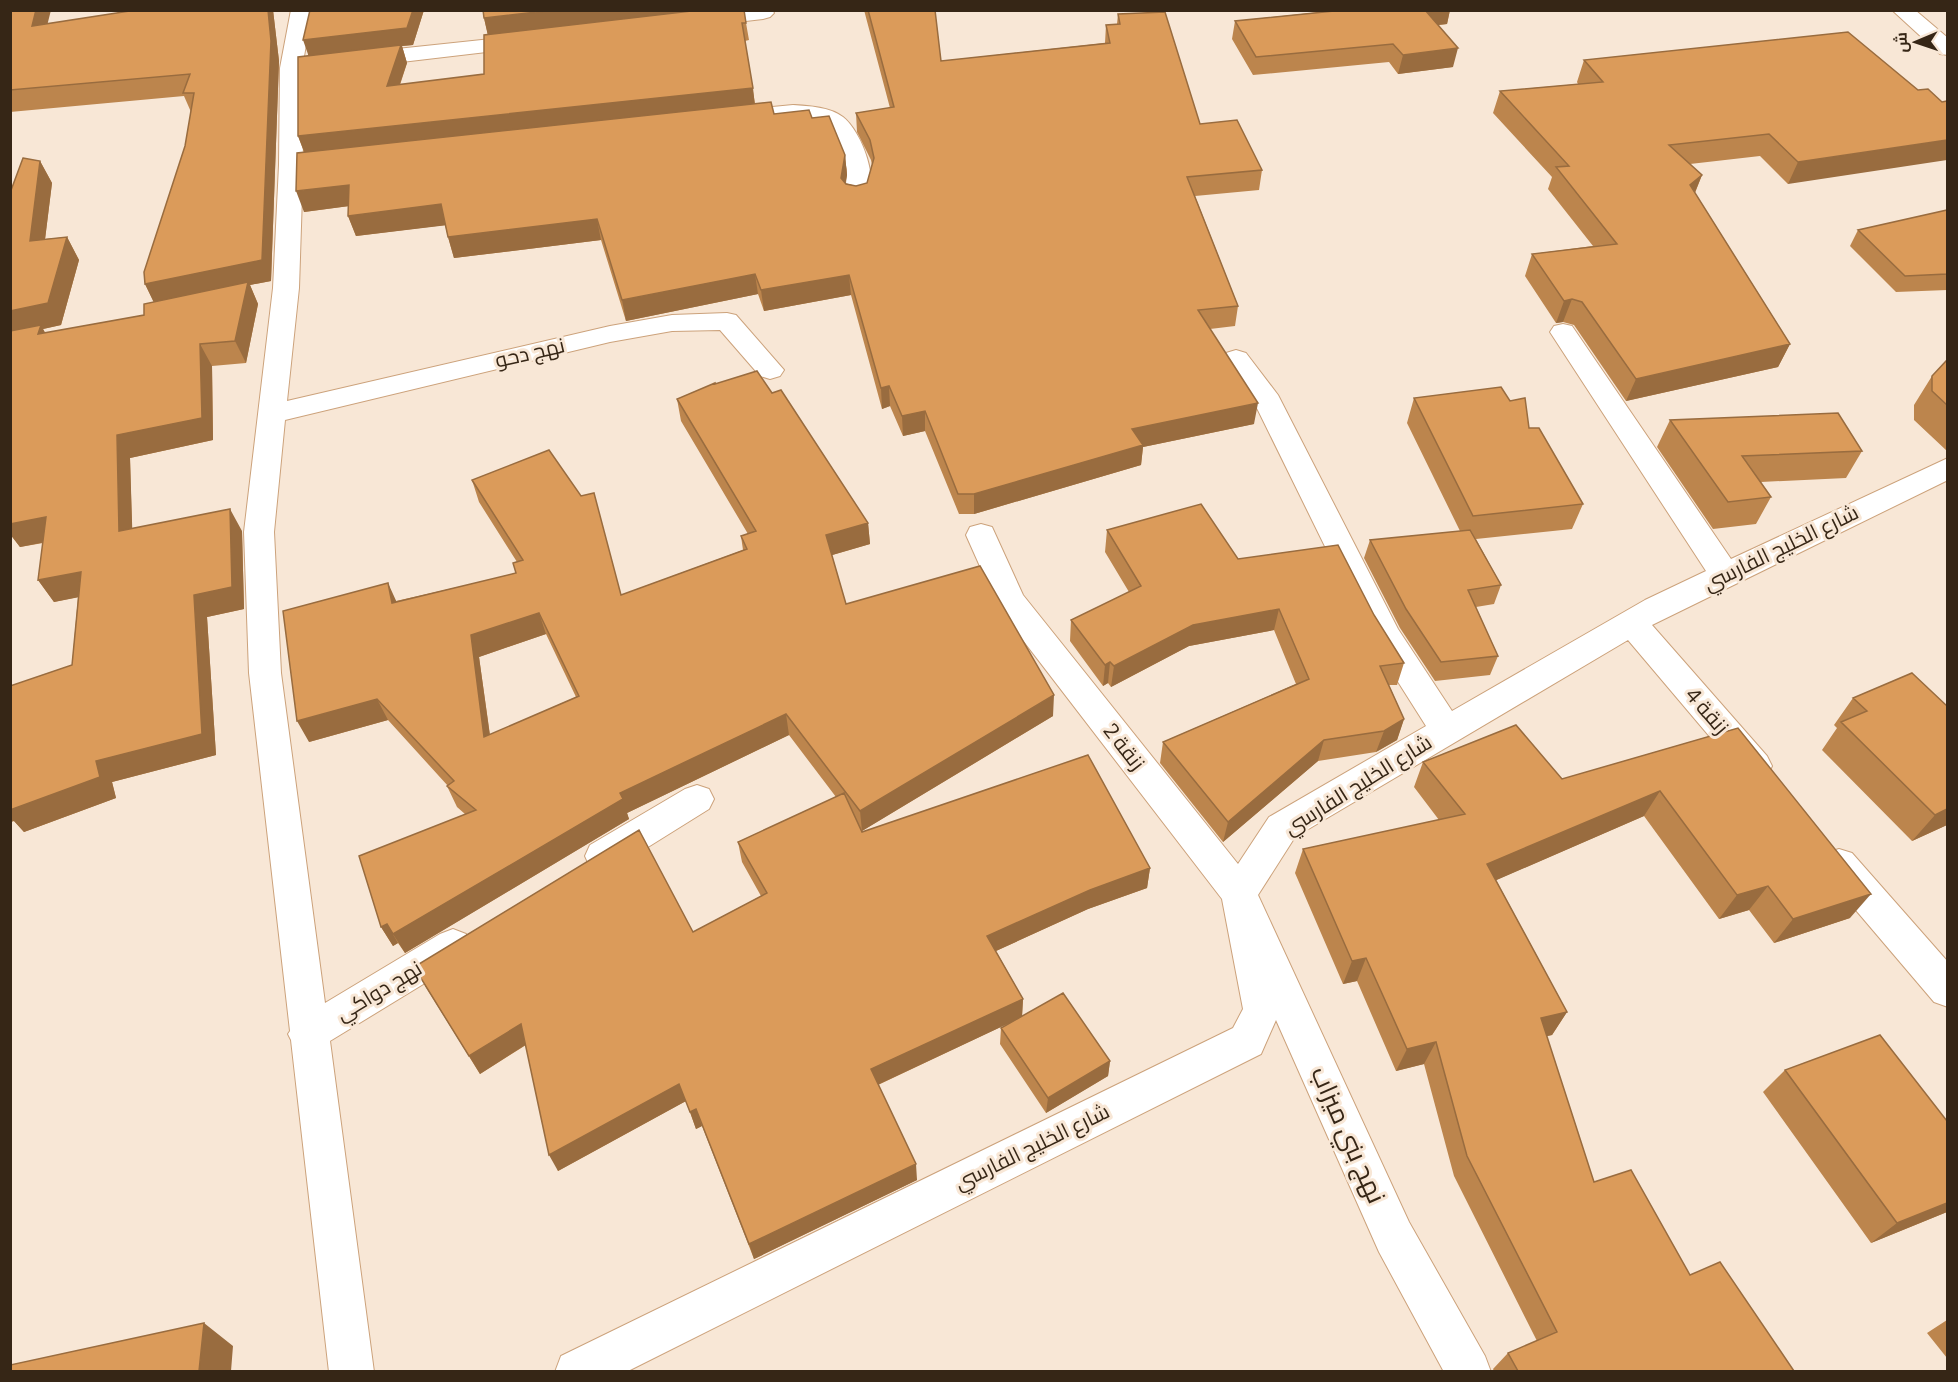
<svg xmlns="http://www.w3.org/2000/svg" width="1958" height="1382" viewBox="0 0 1958 1382" font-family="Bitter,Cairo,serif">
	<rect width="100%" height="100%" fill="#f8e7d6"/>
	<g fill="none" stroke-linecap="round" stroke-linejoin="round">
		<g stroke="#cca27b" stroke-width="2">
			<path id="minor" d="M291,10H312L302,68L303,165L299,288L287,401L610,326L672,315L727,313L736,315L784,370L780,376L770,379L760,376L720,330L672,331L610,342L285,420L274,532L281,673L325,1003L440,934L453,929L466,934L472,946L466,958L330,1041L374,1372H329L291,1040L288,1034L290,1031L249,673L244,532L273,288L279,165L280,68Z
				M730,10H772L774,13L770,17L763,19L702,26L695,24L691,20L695,16Z
				M1892,10H1915L1948,38V55L1940,54Z
				M529,35L537,36L540,41L537,46L359,67L351,65L348,60L351,55L359,53Z
				M793,105C809,106 830,107 843,117C862,132 880,181 866,202L857,204L848,202C842,193 849,178 846,166C843,154 838,137 829,129C809,109 754,122 729,125L721,123L718,118L721,113L729,111Z
				M1563,324L1572,326L1731,559L1948,458V480L1652,625L1767,756L1772,766L1767,776L1755,780L1743,776L1628,640L1295,837L1258,895L1409,1222L1485,1356L1491,1372H1444L1379,1252L1276,1020L1261,1054L626,1372H555L561,1356L1233,1028L1243,1009L1222,899L999,609L966,535L970,527L981,524L992,527L1023,595L1238,864L1269,817L1426,726L1369,636L1252,398L1222,359L1226,353L1236,350L1246,353L1278,395L1398,629L1452,711L1645,600L1706,571L1550,332L1554,326Z
				M697,785L709,789L714,799L709,809L616,867L603,871L590,867L585,856L590,845L685,789Z
				M1839,849L1852,853L1948,962V1007L1934,1002L1826,875L1821,864L1826,853Z"/>
		</g>
		<use href="#minor" fill="#fff" fill-rule="evenodd"/>
	</g>
	<path fill="#bc854d" fill-rule="evenodd" d="M10,10L48,24L136,10H273L279,61L271,281L250,285L258,304L246,363L212,366L213,440L130,458L132,528L242,531L244,609L207,617L216,755L112,782L116,798L24,832L14,821L10,822V686L72,665L78,597L54,602L38,580L43,543L20,547L10,534V193L40,161L52,183L45,239L67,237L79,260L61,325L43,329L45,333L144,315L154,302L145,284L185,146L191,112L184,96L10,112Z
		M310,10H424L413,45L402,46L407,63L400,85L484,74L488,35L484,18L746,23L749,40L745,41L755,104L774,114L812,118L845,155L847,175L845,183L856,186L867,183L872,165L871,160L857,132L856,113L890,108L864,10H935L941,61L1105,43L1106,25L1117,24L1118,14L1200,124L1262,170L1259,190L1195,196L1238,306L1235,326L1210,329L1254,424L1143,447L1141,465L974,514H959L925,431L903,436L890,406L882,409L851,295L764,311L758,294L626,321L601,240L454,258L448,237L445,225L356,236L348,216L349,206L304,212V152L298,136L308,56Z
		M1339,10H1450L1447,24L1438,25L1453,67L1398,74L1389,62L1253,75L1232,39L1235,21Z
		M1584,60L1918,90L1788,184L1760,156L1690,164L1702,175L1695,193L1790,344L1778,367L1626,401L1574,325L1563,322L1556,323L1525,276L1532,254L1593,246L1548,189L1552,177L1493,113L1500,91L1578,84L1577,82Z
		M1947,210V290L1896,292L1850,246L1858,230Z
		M1947,360V451L1914,420V405L1932,376Z
		M715,384L772,393L868,523L870,544L832,555L846,604L1053,716L862,831V832L1150,868L1147,888L1088,909L996,951L1023,999L1022,1016L1110,1061L1108,1076L1046,1113L1000,1044L1001,1028L1009,1023L878,1085L917,1180L754,1259L702,1126L696,1129L686,1101L558,1171L526,1045L480,1074L425,986L693,932L761,896L742,862L738,842L836,797L789,735L627,813L629,819L405,953L398,943L393,946L381,927L465,814L457,807L447,786H448L388,720L309,742L396,601L516,574L517,562L479,502L472,480L621,595L743,550L741,536L748,534L681,421L677,399ZM546,634L576,697L490,735L479,657Z
		M1414,398L1529,428L1583,504L1572,529L1476,539L1501,585L1494,604L1476,607L1498,656L1490,675L1435,681L1400,628L1364,558L1370,540L1460,531L1407,423Z
		M1670,420L1862,451L1846,478L1761,482L1771,497L1756,524L1713,529L1657,447Z
		M1107,530L1238,559L1374,615L1404,663L1397,685H1389L1404,719L1397,740L1376,752L1318,761L1223,842L1160,763L1163,742L1296,684L1274,630L1189,646L1111,687L1108,683L1103,686L1070,641L1071,620L1129,592L1105,552Z
		M1912,673L1947,825L1912,841L1822,750L1837,728L1834,725L1853,698Z
		M1738,728L1850,918L1774,943L1749,910L1719,919L1644,816L1496,880L1567,1012L1552,1035L1546,1036L1594,1182L1690,1275L1794,1371H1494L1493,1369L1508,1353L1537,1341L1454,1176L1424,1064L1396,1071L1357,981L1343,984L1295,873L1303,849L1439,820L1414,787L1423,762L1562,779Z
		M1785,1070L1947,1212L1871,1243L1763,1092Z
		M1947,1320V1358L1927,1333Z"/>
	<path fill="#996c3f" d="M36,10H51L42,46L32,26Z
		M268,10H273L279,61L271,281L250,285L258,304L246,363L235,341L155,305L145,284Z
		M413,10H424L413,45L402,46L407,63L393,104L309,57L303,40Z
		M554,10H718L488,36L484,18Z
		M1423,10H1450L1447,24L1420,27Z
		M1458,48L1453,67L1398,74L1403,55Z
		M753,88L755,106L305,154L298,136Z
		M1947,140V160L1788,184L1798,162Z
		M845,155L847,175L843,198L841,178Z
		M40,161L52,183L42,264L30,241Z
		M1702,175L1693,197L1690,185Z
		M349,185L357,205L304,212L296,191Z
		M441,204L448,225L356,236L348,216Z
		M597,219L601,240L454,258L448,237Z
		M67,237L79,260L61,325L43,329L54,348L38,334L10,336V311Z
		M755,274L758,294L626,321L622,300Z
		M849,275L851,295L764,311L761,290Z
		M1572,299L1563,322L1556,323L1564,301Z
		M200,344L212,366L213,440L130,458L133,553L119,531L117,435Z
		M1790,344L1778,367L1626,401L1636,379Z
		M889,386L890,406L882,409L881,388Z
		M1258,403L1254,424L1143,447L1141,465L974,514V494L1132,429Z
		M925,411V431L903,436L902,416Z
		M230,509L242,531L244,609L207,617L216,755L112,782L116,798L24,832L14,821L10,822V805L96,761L194,595Z
		M46,517L61,539L20,547L10,534V524Z
		M868,523L870,544L829,556L826,535Z
		M81,572L95,594L54,602L38,580Z
		M388,583L398,605L392,603Z
		M1279,609L1274,630L1189,646L1111,687L1114,666L1193,625Z
		M539,613L546,634L479,657L493,758L484,737L471,635Z
		M1110,662L1108,683L1103,686L1105,665Z
		M1054,695L1053,716L862,831L860,811Z
		M377,699L388,720L309,742L297,721Z
		M786,714L789,735L627,813L629,819L405,953L393,934L620,793Z
		M1404,719L1397,740L1376,752L1384,731Z
		M1324,740L1318,761L1223,842L1228,822Z
		M1660,791L1644,816L1476,889L1487,864Z
		M1947,809V825L1912,841L1935,815Z
		M1150,868L1147,888L1088,909L987,955V936L1090,890Z
		M1768,886L1749,910L1719,919L1737,895Z
		M1871,894L1850,918L1774,943L1793,919Z
		M387,924L398,943L393,946L381,927Z
		M1366,958L1357,981L1343,984L1352,961Z
		M1023,999L1022,1017L873,1087L871,1069Z
		M1567,1012L1552,1035L1526,1041L1541,1018Z
		M521,1024L530,1042L480,1074L469,1056Z
		M1436,1042L1424,1064L1396,1071L1407,1049Z
		M1110,1061L1108,1076L1046,1113L1048,1098Z
		M679,1084L686,1101L558,1171L549,1155Z
		M696,1109L702,1126L696,1129L690,1112Z
		M916,1164L917,1180L754,1259L749,1244Z
		M1947,1203V1212L1871,1243L1897,1223Z
		M204,1323L233,1346L231,1371H199Z"/>
	<path fill="#db9b5a" stroke="#996c3f" stroke-width="1.5" fill-rule="evenodd" d="M10,10H36L32,26L136,10H268L271,41L262,260L145,284L144,272L185,146L194,93H183L190,74L10,90Z
		M310,10H413L407,28L303,40Z
		M483,10H554L484,18Z
		M700,10H744L746,23H742L753,88L298,136V57L401,45L387,86L484,74V35Z
		M868,10H935L941,61L1110,43L1106,25L1120,24L1118,14L1165,12L1200,124L1237,120L1262,170L1187,177L1238,306L1198,310L1258,403L1132,429L1143,445L974,494H958L925,411L902,416L889,386L881,388L849,275L761,290L755,274L622,300L597,219L448,237L441,204L348,216L349,185L296,191L297,153L771,102L774,114L809,110L812,118L829,116L845,155L841,178L846,184L856,186L867,183L874,158L870,140L856,113L894,107Z
		M1344,10H1425L1458,48L1403,55L1393,44L1256,57L1235,21Z
		M1848,32L1918,90L1928,89L1942,102L1947,101V140L1798,162L1769,134L1669,145L1702,175L1690,185L1790,344L1636,379L1582,302L1572,299L1564,301L1532,254L1617,244L1556,167L1569,166L1500,91L1603,82L1584,60Z
		M23,158L40,161L30,241L67,237L48,303L10,311V193Z
		M1947,210V274L1905,276L1858,230Z
		M248,282L235,341L200,344L202,418L117,435L119,531L230,509L232,587L194,595L202,734L96,761L100,777L10,810V686L72,665L81,572L38,580L46,517L10,524V331L41,325L38,334L144,315V304Z
		M1947,360V405L1932,391V376Z
		M757,371L772,393L781,390L868,523L826,535L846,604L980,566L1054,695L860,811L786,714L620,793L623,799L393,934L387,924L381,927L359,856L476,810L447,786L454,781L377,699L297,721L283,611L388,583L392,603L516,573L513,563L523,560L472,480L549,450L581,496L594,493L621,595L747,549L741,536L756,531L677,399L715,383V384ZM539,613L579,696L484,737L471,635Z
		M1501,387L1510,401L1525,398L1529,428H1539L1583,504L1473,516L1414,398Z
		M1838,413L1862,451L1742,456L1771,497L1728,502L1670,420Z
		M1201,504L1238,559L1338,545L1374,615L1404,663L1380,666L1404,719L1384,731L1324,740L1228,822L1163,742L1309,679L1279,609L1193,625L1114,666L1110,662L1105,665L1071,620L1141,586L1107,530Z
		M1470,530L1501,585L1468,590L1498,656L1441,662L1406,609L1370,540Z
		M1912,673L1947,706V809L1935,815L1841,722L1867,711L1853,698Z
		M1516,725L1562,779L1738,728L1871,894L1793,919L1768,886L1737,895L1660,791L1487,864L1567,1012L1541,1018L1594,1182L1631,1170L1690,1275L1720,1262L1794,1371H1518L1508,1353L1557,1332L1467,1156L1436,1042L1407,1049L1366,958L1352,961L1303,849L1465,814L1423,762Z
		M1088,755L1150,868L1090,890L987,936L1023,999L871,1069L916,1164L749,1244L696,1109L690,1112L679,1084L549,1155L521,1024L469,1056L414,967L639,830L693,932L767,893L738,842L844,793L862,832Z
		M1063,993L1110,1061L1048,1098L1001,1028Z
		M1880,1035L1947,1121V1203L1897,1223L1785,1070Z
		M204,1323L199,1371H10V1365Z"/>
	<g text-anchor="middle" dominant-baseline="central" stroke-width="6" stroke-linejoin="round" paint-order="stroke">
		<g font-size="21" fill="#362616" stroke="#f8e7d6">
			<text transform="translate(530 353) rotate(-13)">نهج دحو</text>
			<text transform="translate(1781 548) rotate(-26)">شارع الخليج الفارسي</text>
			<text transform="translate(1707 711) rotate(49)">زنقة 4</text>
			<text transform="translate(1124 747) rotate(52)">زنقة 2</text>
			<text transform="translate(1358 785) rotate(-32)">شارع الخليج الفارسي</text>
			<text transform="translate(379 991) rotate(-31)">نهج دواكي</text>
			<text transform="translate(1032 1147) rotate(-26)">شارع الخليج الفارسي</text>
		</g>
		<g font-size="26" fill="#362616" stroke="#f8e7d6">
			<text transform="translate(1348 1135) rotate(66)">نهج بني ميزاب</text>
		</g>
	</g>
	<rect width="1958" height="1382" fill="none" stroke="#362616" stroke-width="24"/>
	<g transform="translate(1916 42) rotate(268)" stroke="#f8e7d6" stroke-width="4.5" paint-order="stroke">
	<path d="M0-4.5L10 22L0 15L-10 22Z" fill="#362616"/>
	<text y="-9" font-size="16" font-weight="bold" text-anchor="middle" fill="#362616">ش</text>
	</g>
</svg>
